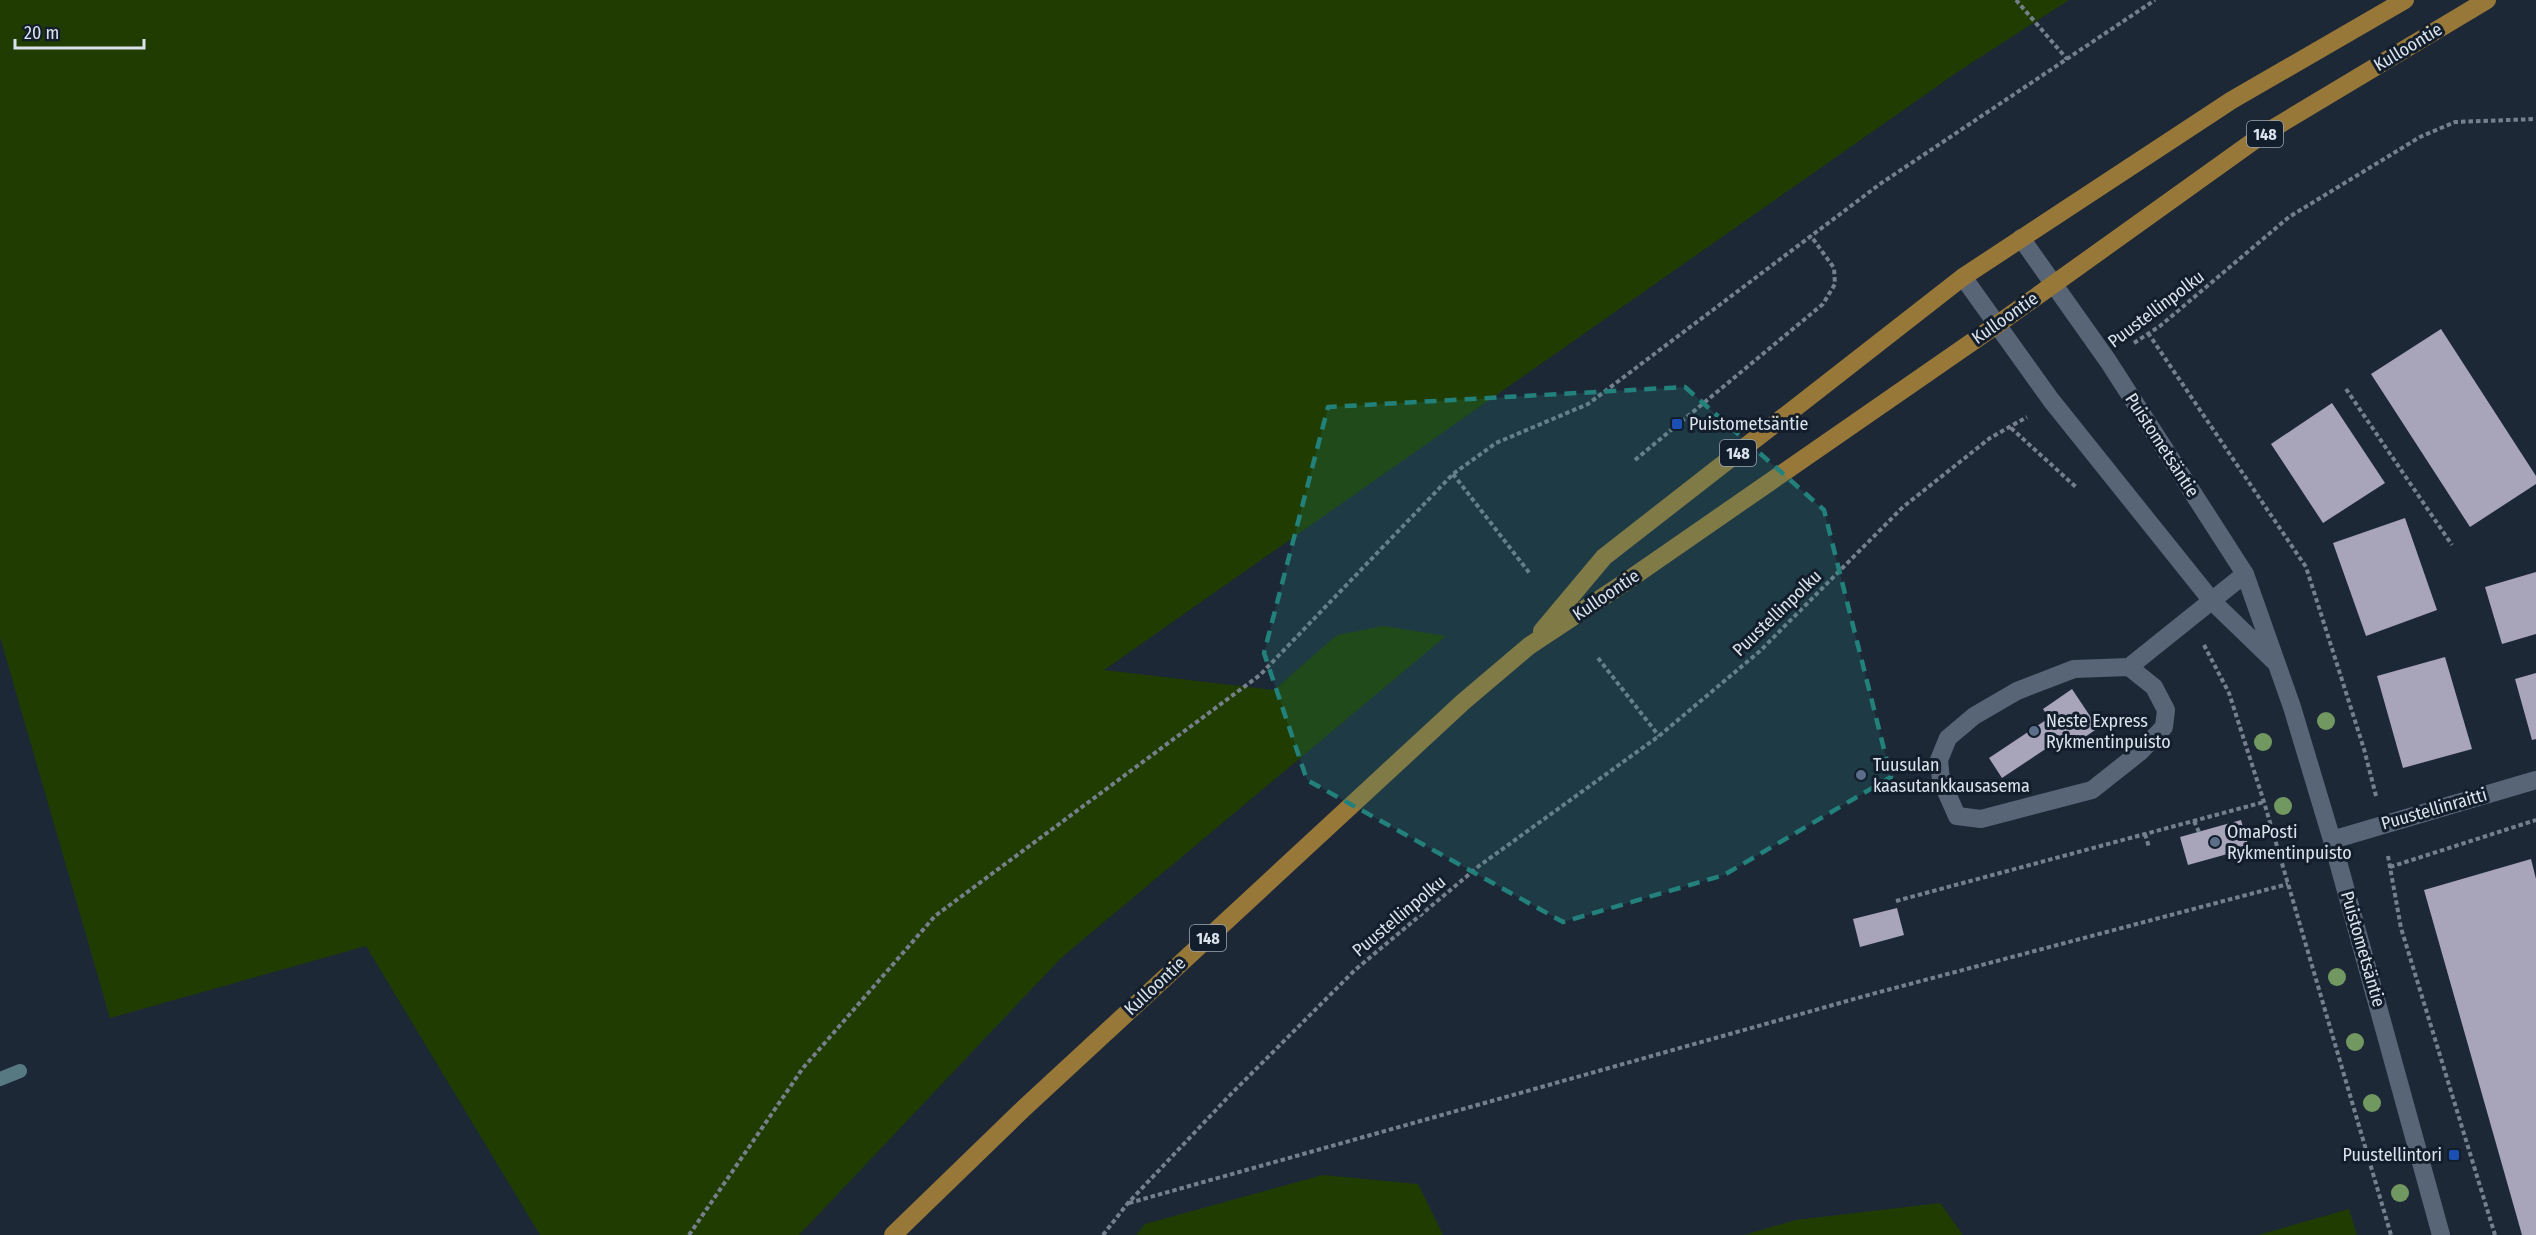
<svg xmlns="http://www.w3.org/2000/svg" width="2536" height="1235" viewBox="0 0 2536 1235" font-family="'Fira Sans Condensed',sans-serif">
	<rect width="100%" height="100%" fill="#1d2837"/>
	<path fill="#203c00" d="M0,0H2069L1959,71L1104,670L1274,690L1337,635L1383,626L1446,636L1061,958L799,1235H540L366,946L110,1018L0,637Z
		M1323,1175L1418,1184L1443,1235H1136L1145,1224Z
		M1940,1203L1963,1235H1744L1796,1220Z
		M2349,1209L2357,1235H2258Z"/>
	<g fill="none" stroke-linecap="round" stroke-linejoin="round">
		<path stroke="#577982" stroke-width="14" d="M0,1079L20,1071"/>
	</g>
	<path fill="#a8a4ba" d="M2441,329L2536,476V484L2470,527L2371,374Z
		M2332,403L2385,483L2323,523L2271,444Z
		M2405,518L2437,610L2366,636L2333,543Z
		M2536,572V634L2502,644L2485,587Z
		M2445,657L2472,749L2403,768L2377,676Z
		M2536,673V739L2532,740L2515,679Z
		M2072,689L2098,728L2069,748L2062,738L2002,778L1989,758L2049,718L2043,709Z
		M2241,820L2249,848L2188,865L2180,837Z
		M2531,859L2536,879V1235H2522L2424,890Z
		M1897,908L1904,935L1860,947L1853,919Z"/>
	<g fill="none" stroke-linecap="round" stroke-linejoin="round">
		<path stroke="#76808c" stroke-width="4" stroke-dasharray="4.5 3" stroke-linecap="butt" d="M2016,0L2067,59
			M2148,333L2306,567L2364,749L2376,796
			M2134,343L2160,326L2289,217L2420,137L2455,122L2536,119
			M2346,389L2452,545
			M2011,428L2077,488
			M1635,460L1823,304L1835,284L1834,268L1811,236
			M1453,474L1531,575
			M2204,645L2229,693L2264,802L2391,1235
			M1598,658L1659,736
			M2194,821L2199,832
			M2145,834L2149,847
			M2388,856L2401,928L2495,1235
			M2390,867L2536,820
			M1896,901L2264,802
			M1129,1203L1872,994L2288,884
			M689,1235L803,1068L935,916L1260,675L1453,474L1496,443L1588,404L1880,184L2155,0
			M1103,1235L1128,1203L1231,1094L1355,970L1479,866L1659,736L1760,651L1903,507L1990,438L2027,417"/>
		<path stroke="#586576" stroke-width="18" d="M2021,238L2108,361L2245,574L2292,707L2332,840L2441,1235
			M1963,277L2051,400L2212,601L2275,662
			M2129,667L2154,687L2166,710L2164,727L2140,752L2092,790L1981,819L1957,816L1941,780L1939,760L1948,738L1974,716L2017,691L2074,669Z
			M2129,667L2245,574
			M2332,840L2536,780"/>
		<path stroke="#987839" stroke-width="18" d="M1542,631L1604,557L1963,277L2232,100L2405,0
			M893,1235L1021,1111L1463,702L1529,646L1624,583L1998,324L2262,135L2487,0"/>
	</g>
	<g fill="#719860">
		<circle cx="2326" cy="721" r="9"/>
		<circle cx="2263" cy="742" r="9"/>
		<circle cx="2283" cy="806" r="9"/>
		<circle cx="2337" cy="977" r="9"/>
		<circle cx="2355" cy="1042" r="9"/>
		<circle cx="2372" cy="1103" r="9"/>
		<circle cx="2400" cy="1193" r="9"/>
	</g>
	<path fill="#23817b" fill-opacity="0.2" stroke="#23817b" stroke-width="4.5" stroke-dasharray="12 8" stroke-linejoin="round" d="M1685,387L1824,510L1891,777L1724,875L1563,922L1307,780L1264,653L1328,407Z"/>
	<g fill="#1a4fb4" stroke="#131e2c" stroke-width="2">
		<rect x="1671" y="418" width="12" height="12" rx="3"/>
		<rect x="2448" y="1149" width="12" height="12" rx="3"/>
	</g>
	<g fill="#5c6f8a" stroke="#131e2c" stroke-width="2">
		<circle cx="2034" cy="731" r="6"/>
		<circle cx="1861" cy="775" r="6"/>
		<circle cx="2215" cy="842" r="6"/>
	</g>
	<g text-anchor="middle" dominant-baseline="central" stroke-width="6" stroke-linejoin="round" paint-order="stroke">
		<g fill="#131e2c" stroke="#9ea7b2" stroke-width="1.5">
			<rect x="2247" y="121" width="36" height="26" rx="4.5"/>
			<rect x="1720" y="440" width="36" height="26" rx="4.5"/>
			<rect x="1190" y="925" width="36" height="26" rx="4.5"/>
		</g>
		<g font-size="16" font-weight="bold" fill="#dae2ec">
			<text x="2265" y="134">148</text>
			<text x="1738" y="453">148</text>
			<text x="1208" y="938">148</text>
		</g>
		<g font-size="18" fill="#dae2ec" stroke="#131e2c">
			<text transform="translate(2408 47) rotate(-31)">Kulloontie</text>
			<text transform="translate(2156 309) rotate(-37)">Puustellinpolku</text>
			<text transform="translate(2005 318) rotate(-35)">Kulloontie</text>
			<text transform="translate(2162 445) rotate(57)">Puistometsäntie</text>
			<text transform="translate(1606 595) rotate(-34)">Kulloontie</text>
			<text transform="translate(1777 613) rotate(-44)">Puustellinpolku</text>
			<text transform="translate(2434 809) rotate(-16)">Puustellinraitti</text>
			<text transform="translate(1399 916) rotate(-40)">Puustellinpolku</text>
			<text transform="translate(2363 949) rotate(74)">Puistometsäntie</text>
			<text transform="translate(1155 986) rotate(-43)">Kulloontie</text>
		</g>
		<g font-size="18" fill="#dae2ec" stroke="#131e2c" text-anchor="start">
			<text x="1689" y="424">Puistometsäntie</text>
			<text x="2046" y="721">Neste Express<tspan x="2046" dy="21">Rykmentinpuisto</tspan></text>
			<text x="1873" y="765">Tuusulan<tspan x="1873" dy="21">kaasutankkausasema</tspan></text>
			<text x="2227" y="832">OmaPosti<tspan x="2227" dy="21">Rykmentinpuisto</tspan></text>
			<text x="2442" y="1155" text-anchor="end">Puustellintori</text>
		</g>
	</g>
	<path d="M15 39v9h129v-9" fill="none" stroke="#dae2ec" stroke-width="3"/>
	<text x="24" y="39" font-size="18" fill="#dae2ec" stroke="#131e2c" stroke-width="4.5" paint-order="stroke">20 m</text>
</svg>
